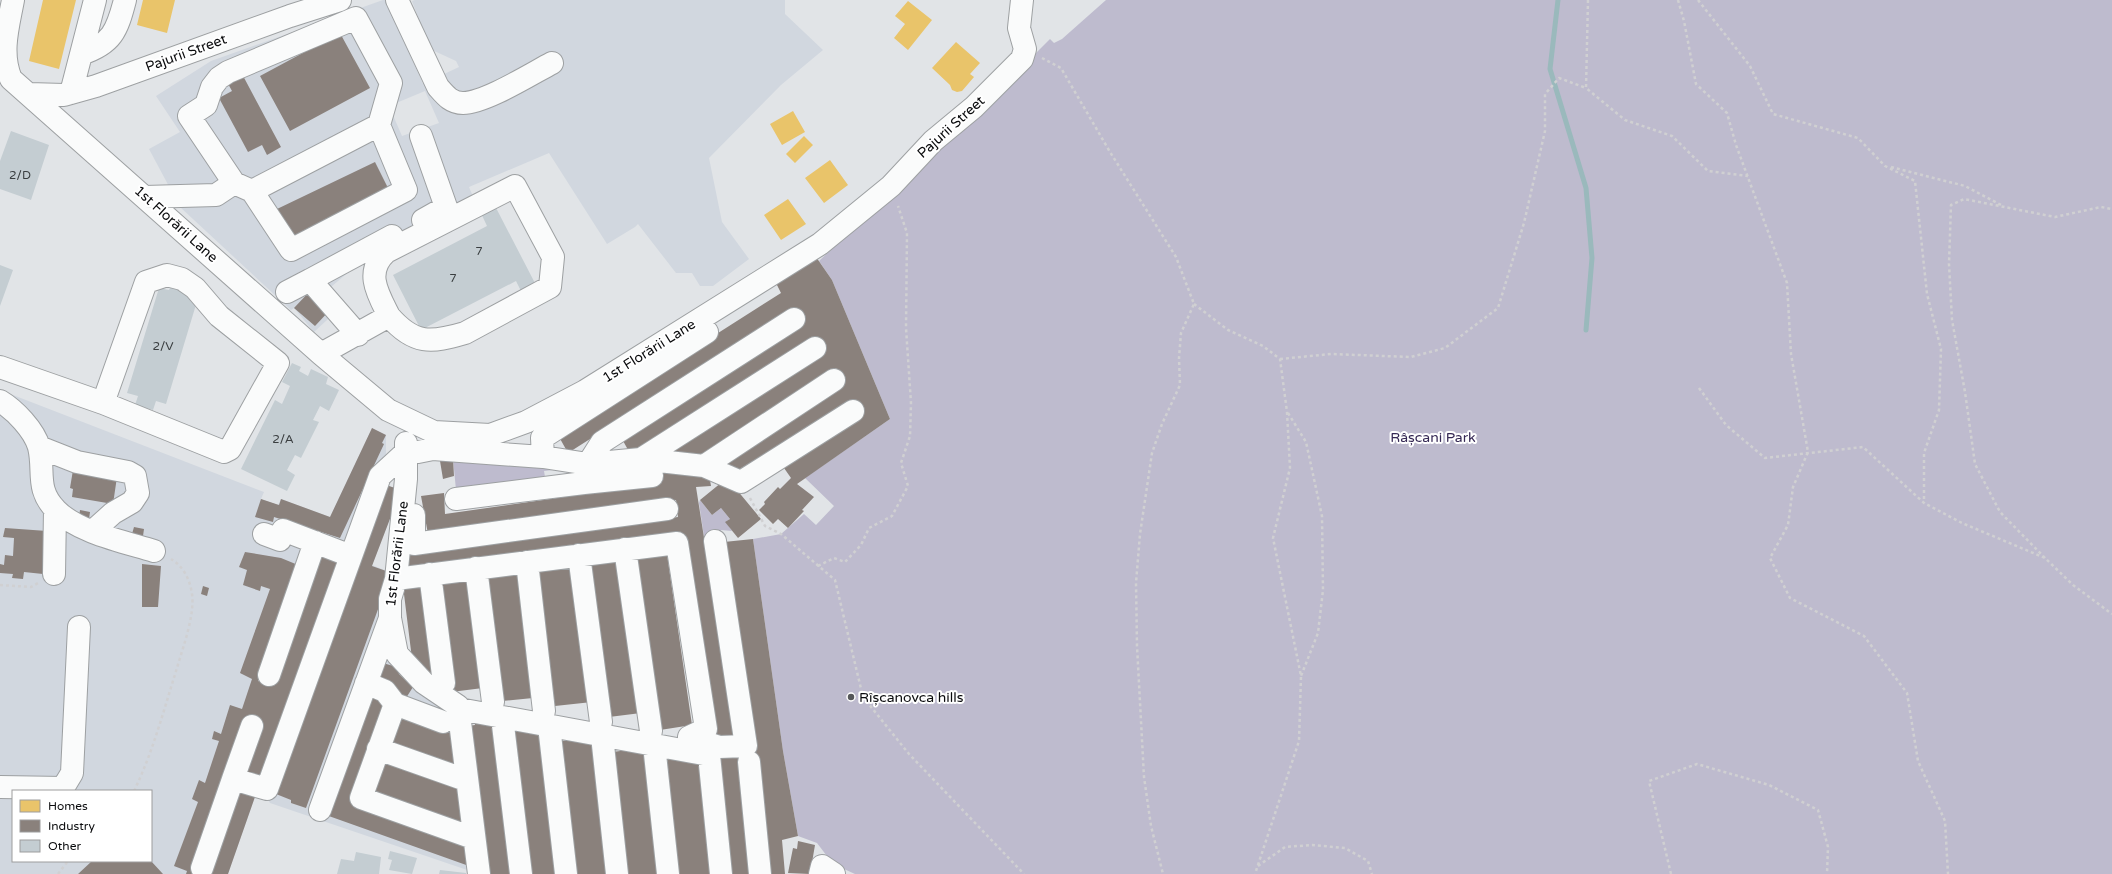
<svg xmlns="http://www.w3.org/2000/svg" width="2112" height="874" viewBox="0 0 2112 874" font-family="'Varela Round',sans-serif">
	<rect width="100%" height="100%" fill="#e1e4e7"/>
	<path fill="#d1d7df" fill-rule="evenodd" d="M383,0H386L423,84L459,67L456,61L430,49L412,1L415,0H785V14L823,50L781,85L709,158L722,222L749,259L713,286H700L692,273H676L638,224L635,227L607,244L549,153L469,187L474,199L364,259L325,292L340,308L314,332L294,308L291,310L180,207L149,149L180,132L156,96L211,61ZM425,91L439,123L402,136L389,106Z
		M0,390L264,492L261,499L278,505L281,499L330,517L372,428L386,435V485L401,490L372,565L389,572L381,601L399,674L424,697L448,712L479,874L270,803L267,798L256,794L228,874H0ZM13,791H151V861H13Z"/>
	<path fill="#bebbce" d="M1106,0H2112V874H855L833,864L817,843L798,836L783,751L753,539L781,534L804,514L816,525L834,506L805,478L890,419L832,280L819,261L982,107L1050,39L1054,43L1062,39Z
		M453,458L569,468L544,471L545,477L577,473L580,475L456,490Z
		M700,500L712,515L721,508L730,519L726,522L732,531L721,530L722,536H704L699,503Z"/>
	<path fill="#e9c46a" d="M43,0H76L59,69L29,61Z
		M143,0H175L167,33L137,25Z
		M908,1L932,20L908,50L894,38L905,24L895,16Z
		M956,42L980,63L970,74L974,77L962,91L957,92L952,90L950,85L932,68Z
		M793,111L805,132L782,145L770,124Z
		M804,136L813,145L795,163L786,154Z
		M830,160L848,185L824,203L805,178Z
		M788,199L806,224L781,240L764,215Z"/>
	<path fill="#8a817c" d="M340,33L370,88L290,131L260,76Z
		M241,72L281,147L267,155L262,145L248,152L219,98L232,91L226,80Z
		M375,162L390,192L291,238L277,209Z
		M814,254L832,280L890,419L797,484L814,497L802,510L804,511L788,528L778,519L773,524L759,510L765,504L764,502L778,487L780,489L791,478L784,468L862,413L856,400L733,473L721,461L845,384L836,368L706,451L708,454L699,460L632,457L622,439L805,321L796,308L568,453L558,435L781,293L774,279Z
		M310,291L330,310L315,326L294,308Z
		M372,428L386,435L382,443L384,444L340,538L274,517L273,522L255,517L261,499L279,505L281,499L330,517Z
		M453,458L454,476L443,479L440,461Z
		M657,467L709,474L711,486L696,487L736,740L717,742L682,536L410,572L406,554L678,517L676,500L428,534L421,496L444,493L445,514L662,483Z
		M73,470L117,477L113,504L72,497L73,489L70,488Z
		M727,478L761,519L738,538L725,522L730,519L721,508L712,515L700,500Z
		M386,485L401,490L372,566L389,572L381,601L306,808L291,803V800L276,794Z
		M80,510L90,512L89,519L79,517Z
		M134,527L144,529L143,536L132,534Z
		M5,528L47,531L43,574L24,572L23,579L12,578L13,574L0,573V564L4,565L5,555L13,556L14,538L3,537Z
		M753,539L783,751L798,836L782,840L785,874H768L724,542Z
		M245,552L281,558L298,565L258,681L274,686L320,552L339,558L262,784L243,778L262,721L247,716L194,874H186L187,871L174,866L198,802L192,799L199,780L205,783L219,741L212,739L214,731L221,734L230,705L242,709L252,679L240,673L270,589L261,586L260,591L243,585L247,570L239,567Z
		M667,554L692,725L660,730L635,558Z
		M620,559L641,713L609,717L588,564Z
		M142,564L161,566L158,607H142Z
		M572,564L592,702L555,706L537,568Z
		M520,571L533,698L502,701L488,574Z
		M469,577L483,688L451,692L436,581Z
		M426,583L438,687L413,667L403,586Z
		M203,586L209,588L207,596L201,594Z
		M379,662L397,667L399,674L413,687L406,698L372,680Z
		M371,689L387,702L351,803L469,845V866L326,815Z
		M398,712L455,733L459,771L386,746Z
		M491,718L512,874H486L468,726L475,725L474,720Z
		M527,729L540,736L557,874H524L507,733Z
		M581,739L593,745L609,874H575L561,741Z
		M645,748L659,874H626L612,752Z
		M720,753L742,757L753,874H729Z
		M667,757L703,761L714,874H678Z
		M381,760L460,787L465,828L369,794Z
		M237,788L256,794L228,874H208Z
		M798,841L815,845L810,874L788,873L793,848L797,849Z
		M92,861H151L163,874H78Z"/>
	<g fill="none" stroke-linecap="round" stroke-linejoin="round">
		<path stroke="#9ab9bc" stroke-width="5" d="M1558,0L1550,69L1586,188L1592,258L1586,330"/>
	</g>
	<path fill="#c4cdd2" d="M11,131L49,145L31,200L0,189V161Z
		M494,204L537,287L523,295L516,281L421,330L393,275L487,226L480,211Z
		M0,265L13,270L0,306Z
		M172,282L198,298L166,404L156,401L153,410L135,405L138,396L127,393L159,288L169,290Z
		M292,363L301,367L299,371L308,376L311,369L328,377L326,384L339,390L329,411L320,406L313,420L319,422L301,458L295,455L287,470L295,475L287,491L241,469L275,400L282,404L290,386L282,382Z
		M390,851L417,858L412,874L389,870L392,860L388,859Z
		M356,852L381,857L379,874H337L341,859L354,861Z
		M440,870L466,873V874H439Z"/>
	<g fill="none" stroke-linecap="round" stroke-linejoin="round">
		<g stroke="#9da0a2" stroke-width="24">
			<path id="minor" d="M13,0C8,27 0,53 11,79L321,354L388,410L434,432L490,435L526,422L585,391L820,244L891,186L933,141L974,107L1022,59L1025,49L1019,28L1022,0
				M397,0L438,87C445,95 451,103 463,103C485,103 531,74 552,63
				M81,54C112,44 117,31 125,0
				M71,93L95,0
				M29,94L64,95L96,86L290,16L340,0
				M421,136L446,207L423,220
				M252,191L291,250L406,190L379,125
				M145,197L216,195L234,183L252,191L379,125L391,83L356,18L228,72L219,78L212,87L206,105L189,116L234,183
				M287,292L310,280
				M358,335L310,280L392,236
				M321,354L389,316C414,345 431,343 465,333L550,287L553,257L515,186L386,252C364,272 378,294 389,316
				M0,367L103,403L224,452L230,449L278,363L219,316L195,288L182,279L167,275L146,282L103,403
				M0,401C15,410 34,430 39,447C45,471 35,489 56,510C77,532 125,542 154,551
				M406,443V479L396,579L390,599V618L397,654L424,683L458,706L479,874
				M39,447L77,462L128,472L135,476L138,493L132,502L113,513L93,531
				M543,457L542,438L707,332
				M641,459L815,348
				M704,466L834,380
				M584,483L652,476
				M456,499L584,483L588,464L602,442L794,319
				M414,515V544L667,509
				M264,534L280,540L283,530L351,556
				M625,549L651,731
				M579,555L601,722
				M527,562L544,711
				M476,568L493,702
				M54,574L55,510
				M430,574L444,683
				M396,579L677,543L706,729L689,737L719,747L746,746L715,541
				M269,675L315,542
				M366,683L385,691L395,704
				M459,709L709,755L721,874
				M502,717L521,874
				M443,722L395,704L361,798L473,838
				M549,726L566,874
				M602,736L617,874
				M654,745L668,874
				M378,749L466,780
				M749,762L760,874
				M233,779L252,726
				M0,787L63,788L72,773L79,627
				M320,810L390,618
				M202,868L233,779L267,789L380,476L406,452H418L433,449L543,457L588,464L641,459L704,466L741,482L853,411
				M820,874L822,866L834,874"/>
		</g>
		<path stroke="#d0d0d2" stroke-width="2.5" stroke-dasharray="3 3" stroke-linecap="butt" d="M1588,0L1586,88L1625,120L1672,136L1708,171L1748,176
			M1678,0L1684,21L1696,84L1727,113L1736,145L1787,283L1791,354L1808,452L1793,487L1788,525L1770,558L1790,598L1864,636L1907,693L1918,761L1945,821L1948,874
			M1698,0L1750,66L1773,114L1858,138L1885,166L1915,181L1927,294L1941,349L1939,410L1924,453V503
			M1042,58L1061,68L1110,152L1176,257L1194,304L1181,333L1179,358L1180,385L1162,424L1152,453L1140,534L1136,583L1137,646L1144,777L1151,826L1163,874
			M1891,167L1965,186L2003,206
			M1194,304L1228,330L1263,346L1280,359L1287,412L1290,468L1273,538L1301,676L1299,741L1255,874
			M1280,359L1331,354L1411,357L1445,348L1498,308L1524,223L1545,131V94L1559,78L1586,88
			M1699,388L1726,425L1765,458L1863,447L1924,503L1962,523L2045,558L2073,585L2112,614
			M1288,413L1306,442L1322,516L1323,590L1318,633L1301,676
			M750,498L765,526L781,534L835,580L863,697L909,754L1024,874
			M2045,558L2000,512L1975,464L1965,392L1952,320L1949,264L1951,205L1964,199L2055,217L2101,207L2112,209
			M818,566L834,558L845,562L861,545L869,528L892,516L908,486L901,463L910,436L911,403L906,328L907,233L898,206
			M0,585L31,587L38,583
			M134,791C153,752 164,709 177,668C183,647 195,615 192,594C190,579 183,566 171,559
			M1258,866L1285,847L1312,845L1345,848L1368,861L1372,874
			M58,874L68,861
			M1671,874L1649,781L1697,764L1769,785L1818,810L1828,847L1827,874"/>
		<use href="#minor" stroke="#fafbfb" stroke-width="22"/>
	</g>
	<circle fill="#555759" stroke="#fff" stroke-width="1.5" cx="851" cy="697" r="4"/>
	<g text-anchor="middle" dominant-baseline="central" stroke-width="4" stroke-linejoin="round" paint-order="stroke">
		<g font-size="12" fill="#3a3e40">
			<text x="20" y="175">2/D</text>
			<text x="479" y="251">7</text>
			<text x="453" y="278">7</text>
			<text x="163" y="346">2/V</text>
			<text x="283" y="439">2/A</text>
		</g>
		<g font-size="14" fill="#0a0b0d" stroke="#fff">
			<text transform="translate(186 53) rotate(-20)">Pajurii Street</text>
			<text transform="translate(951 127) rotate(-42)">Pajurii Street</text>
			<text transform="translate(176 224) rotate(42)">1st Florării Lane</text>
			<text transform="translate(649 351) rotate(-32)">1st Florării Lane</text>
			<text transform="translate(397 554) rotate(-83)">1st Florării Lane</text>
		</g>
		<g font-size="14" fill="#352854" stroke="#fff">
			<text x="1433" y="437">Râșcani Park</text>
		</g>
		<g font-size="14" fill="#0a0b0d" stroke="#fff" text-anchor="start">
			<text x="859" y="697">Rîșcanovca hills</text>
		</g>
	</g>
	<rect x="12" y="790" width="140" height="72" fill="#ffffff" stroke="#9d9d9e"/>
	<rect x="20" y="800" width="20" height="12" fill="#e9c46a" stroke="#9d9d9e"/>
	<text x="48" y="810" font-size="12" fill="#0a0b0d">Homes</text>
	<rect x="20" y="820" width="20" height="12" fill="#8a817c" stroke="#9d9d9e"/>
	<text x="48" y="830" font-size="12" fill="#0a0b0d">Industry</text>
	<rect x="20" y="840" width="20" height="12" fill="#c4cdd2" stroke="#9d9d9e"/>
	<text x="48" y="850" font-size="12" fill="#0a0b0d">Other</text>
</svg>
